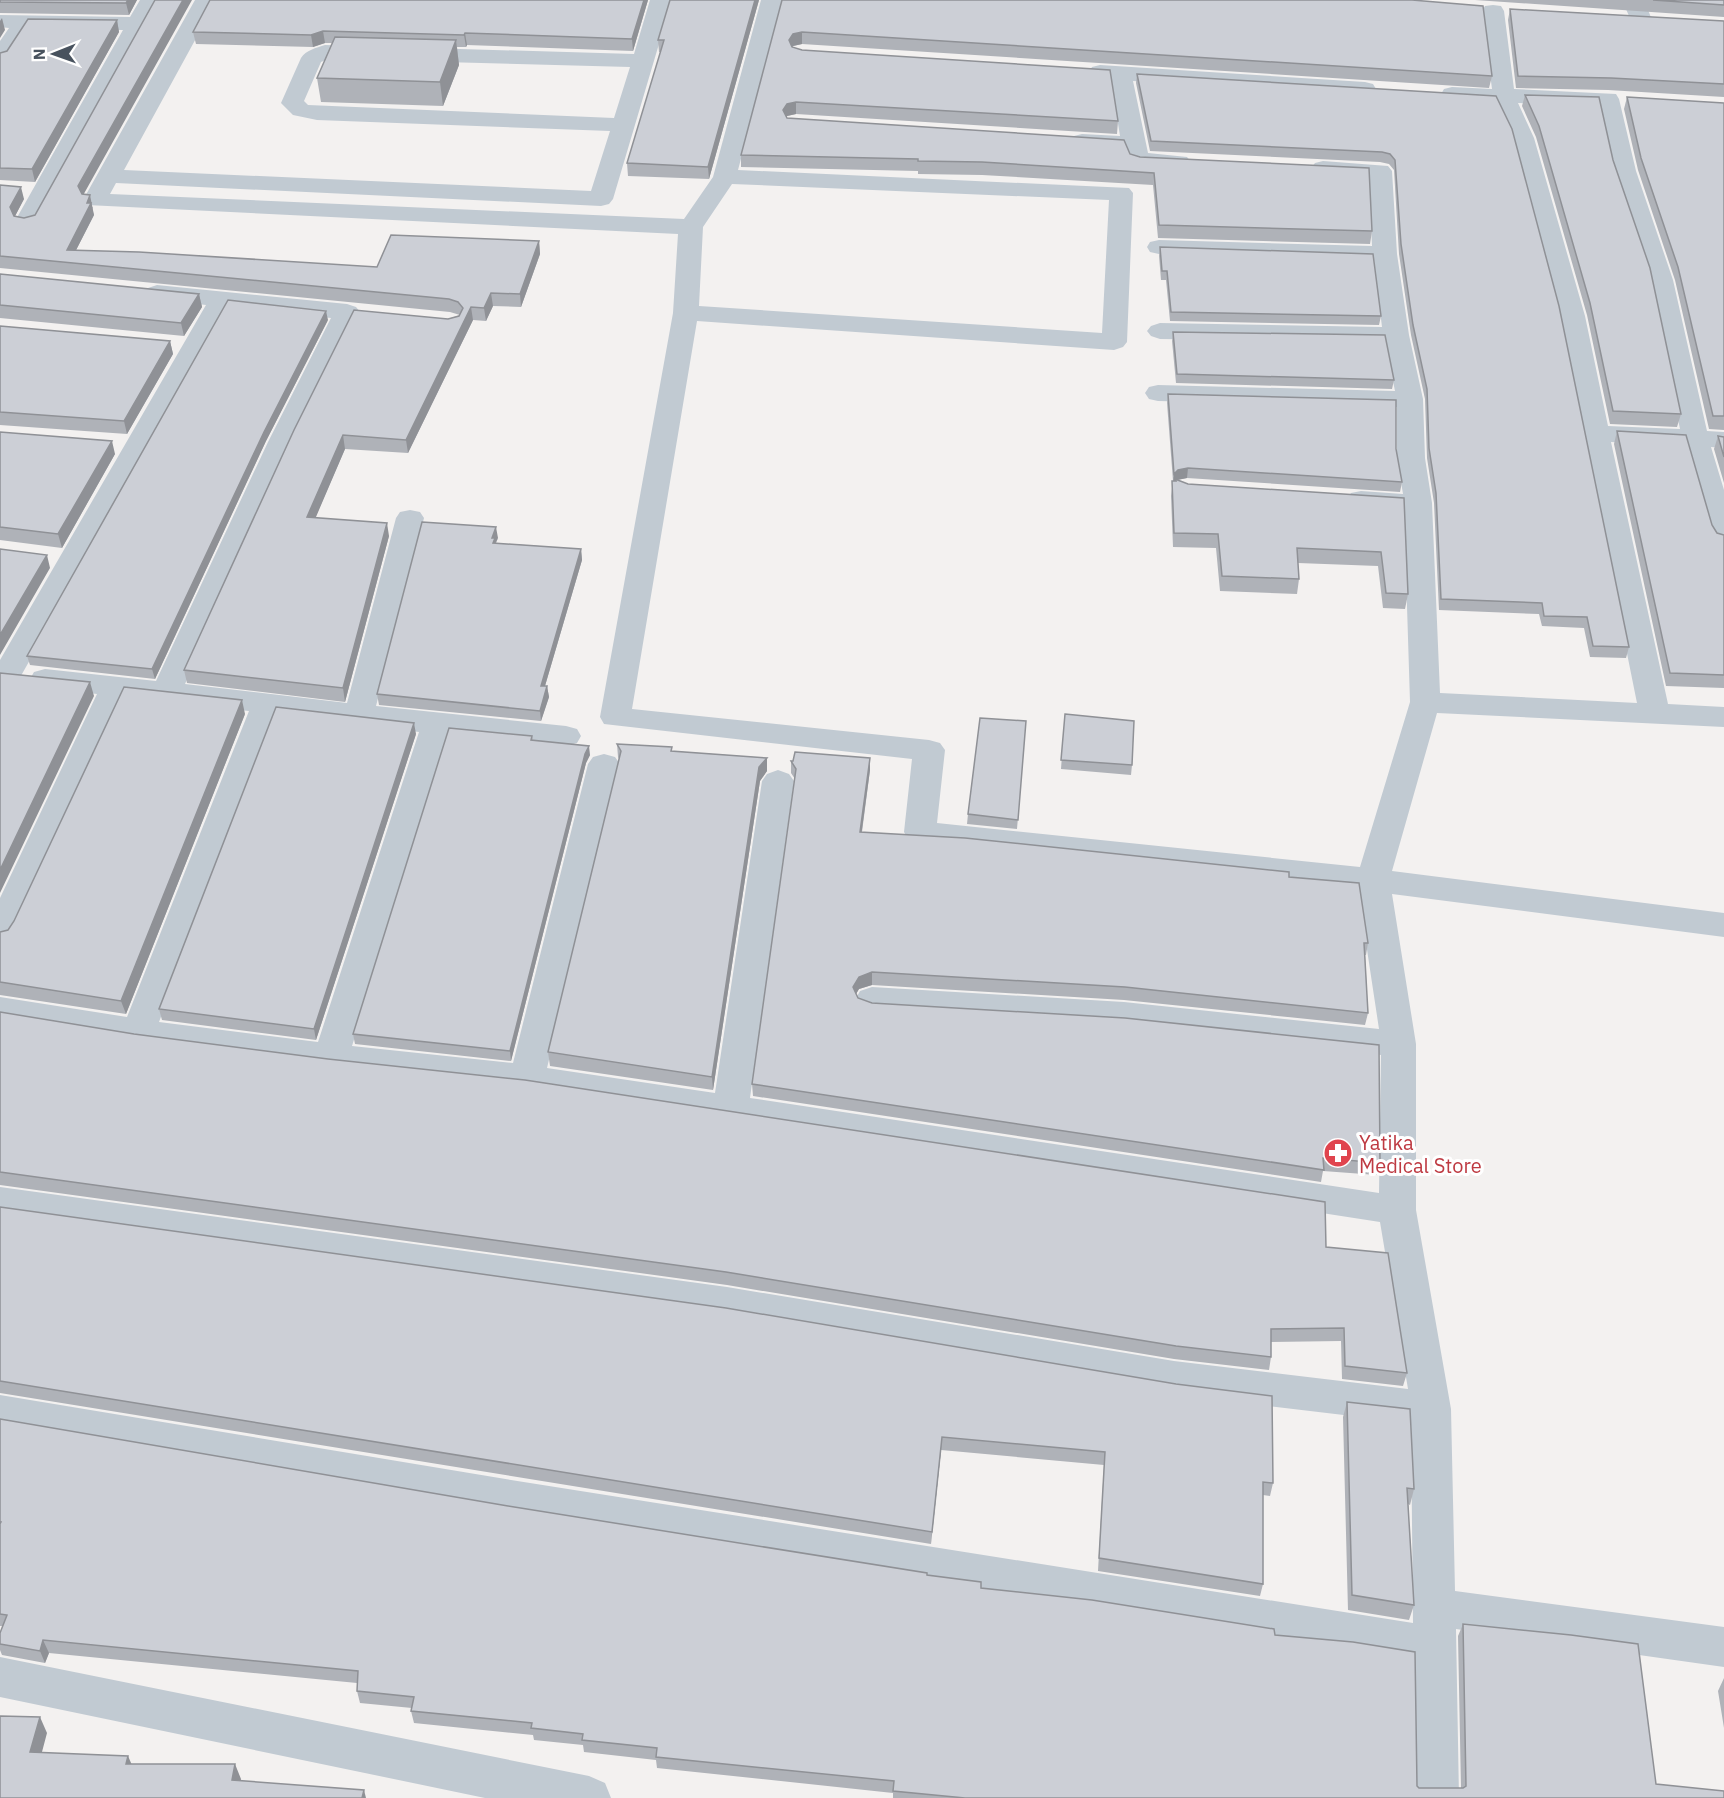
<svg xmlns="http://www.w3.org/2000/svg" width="1724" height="1798" viewBox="0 0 1724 1798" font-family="'IBM Plex Sans',sans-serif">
	<rect width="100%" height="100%" fill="#f3f1f0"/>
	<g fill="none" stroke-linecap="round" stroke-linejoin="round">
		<path fill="#c1cad2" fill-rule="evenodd" d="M140,0H162L39,221L36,226L27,228L18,226L15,221L123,30L30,29L8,62L0,64V41L9,28L0,27V15L130,17Z
			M195,0H217L124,170L591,191L610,131L317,120L293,115L281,103L301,58C306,50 316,48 325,45L634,54L650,0H672L613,199L609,204L601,206L116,183L110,194L684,219L713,177L761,0H783L738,170L1129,188L1133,193L1127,342L1123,347L1114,350L697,321L632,709L929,740L940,743L945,750L937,823L1360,867L1410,702L1404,510L1351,505L1347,499L1351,493L1361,491L1403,494L1397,458V407L1158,401L1149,399L1145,393L1149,387L1158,385L1395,391L1385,342L1160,339L1151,336L1147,331L1151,326L1160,323L1382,327L1374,261L1159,254L1150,252L1147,247L1150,242L1159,240L1372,246L1369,177L1315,173L1311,168L1315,163L1323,161L1388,166L1392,171L1397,254L1409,335L1423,399L1425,458L1432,503L1440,693L1637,703L1559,316L1512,138L1495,102L1444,99L1441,94L1444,89L1452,87L1492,89L1482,11L1485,6L1493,5L1501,6L1504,11L1514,89L1616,94L1619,99L1636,171L1673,280L1707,431L1724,432V448L1711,447L1724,490V547L1714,544L1710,538L1684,446L1611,442L1668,704L1724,707V727L1437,713L1392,871L1724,913V937L1392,894L1416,1044V1210L1451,1409L1455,1591L1724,1627V1667L1456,1629L1459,1798H1415L1413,1662L511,1516L0,1429V1395L511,1480L1413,1623L1411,1423L1174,1395L727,1319L0,1217V1187L727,1287L1174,1361L1408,1389L1380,1222L527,1091L331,1070L138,1045L0,1023V997L127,1017L249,711L126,698L17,933L12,941L0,945V898L97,694L34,686L30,679L34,672L45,669L156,681L268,442L331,318L229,307L22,674L18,681L0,684V660L206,305L148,298L144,293L148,288L157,285L347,304L356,307L360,312L294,442L185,684L347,703L396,518L400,512L410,510L420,512L424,518L376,706L566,726L577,729L581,736L577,743L566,746L449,735L352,1046L513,1063L588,764L593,757L604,754L615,757L620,764L547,1068L715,1093L762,781L767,774L778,770L789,774L794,781L750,1098L1379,1193L1381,1055L1124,1028L872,1013L860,1009L855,1000L860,991L872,987L1124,1002L1379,1029L1358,890L920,843L909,840L904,832L912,759L604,724L600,717L673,313L678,234L87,205L83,200ZM328,59L630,67L614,118L308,105L304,101L321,62ZM1518,103L1598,105L1612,171L1649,280L1680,429L1608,426L1585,316L1534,138ZM732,184L1109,200L1102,333L699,306L703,227ZM278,714L419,732L318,1042L159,1022Z
			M1622,0H1644L1652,20L1649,25L1641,26L1633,25Z
			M1100,65L1365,82L1373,84L1376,89L1373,94L1365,96L1133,81L1148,153L1187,157L1191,162L1187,167C1170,171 1148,169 1131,165L1124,150L1074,146L1070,141L1074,136L1082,134L1120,136L1111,80L1092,77L1089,72L1092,67Z
			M0,1657L589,1776L605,1783L611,1798H485L0,1697Z"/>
	</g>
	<path fill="#afb2b8" d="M0,0H137L129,15L0,13Z
		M648,0L633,51L467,45L466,47H457L459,65L443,106L321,102L317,78L332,43H325L313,47L196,44L193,32Z
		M759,0L709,179L628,176L627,163L661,52H659L658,40Z
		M782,0L1492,76L1489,88L802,44L793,46L792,47L802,50L1118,121L1117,134L796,114L787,116V118L1130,154L1372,231L1370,244L1158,238L1153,185L982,175L918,174V171L741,167V155Z
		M1475,0H1724V17Z
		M1510,9L1724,21V97L1608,90L1516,88L1508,20Z
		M117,20L119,32L35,182L0,180V53Z
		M1137,74L1496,96L1629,647L1626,658L1590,657L1584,628L1542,626L1539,614L1439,610L1434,503L1427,458L1425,399L1411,335L1399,254L1394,170L1389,164L1380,162L1150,151L1136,83Z
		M1525,95L1613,160L1681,414L1677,427L1610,424L1587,315L1536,137L1522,106Z
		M1627,97L1724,103V430L1709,429L1675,280L1638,170L1624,109Z
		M0,185L24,199L15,216L24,218L35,215L84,194L93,208L92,209L94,215L76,250L377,267L539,241L540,254L521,307L493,306L486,321L473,320L408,453L345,449L315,518L389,536L345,702L187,683L184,670L294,430L448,319L460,315L450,312L0,268Z
		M1160,247L1381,316L1379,325L1170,321L1166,280H1161L1159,256Z
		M0,274L199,294L202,307L184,336L0,318Z
		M328,320L266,441L155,679L30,665L27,656Z
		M0,326L170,341L173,354L127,434L0,425Z
		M1173,332L1394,380L1392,389L1176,383L1172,341Z
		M1168,394L1396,449L1402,482L1400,492L1187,478L1177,480L1188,484L1404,498L1408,594L1405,609L1383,608L1378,566L1298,563L1299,579L1297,594L1220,591L1216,548L1173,547L1171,496L1173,481L1167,403Z
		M1617,431L1712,525L1717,533L1724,535V688L1666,686L1614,444Z
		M0,432L115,454L62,548L0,540Z
		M1718,436L1724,437V483L1714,449Z
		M498,538L496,543L581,549L582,560L545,686H547L549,697L541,721L379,705L377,694Z
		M245,714L126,1014L0,995V932L8,930Z
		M1065,714L1132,765L1131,775L1061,769Z
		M1026,721L1017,829L967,824L968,814Z
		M416,734L316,1040L162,1020L159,1009Z
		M532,736L533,740L590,755L586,763L511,1061L355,1044L353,1034Z
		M617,744L672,751L767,758V771L760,781L713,1090L550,1066L548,1052L619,759L618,757Z
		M791,761L870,770L862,832L1289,877L1368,943L1366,955H1365L1368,1013L1365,1025L1124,1000L872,985L859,989L856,994L858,998L872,1003L1380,1163L1377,1175L1323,1171L1321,1182L753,1096L752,1084L795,779L791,773Z
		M0,1012L1326,1247L1407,1373L1403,1386L1342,1379L1341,1341L1271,1342V1357L1269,1370L1174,1359L727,1285L0,1185Z
		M0,1207L1273,1483L1270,1496L1263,1495V1584L1260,1596L1098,1571L1104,1465L941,1450L931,1544L0,1393Z
		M1347,1402L1414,1489L1410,1505L1408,1504L1414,1605L1409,1620L1348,1610L1343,1417Z
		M0,1419L508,1506L927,1575L981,1588L1275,1635L1419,1788H1461L1458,1636L1463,1624L1656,1784L1724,1798H893V1793L657,1768L656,1760L584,1752L583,1745L534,1740L533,1735L414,1723L411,1711L412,1708L360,1703L357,1691V1683L49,1653L45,1663L2,1655L0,1650V1633L3,1626H0Z
		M1724,1678V1728L1718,1691Z"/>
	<path fill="#8f9196" d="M128,0H137L129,15L126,3Z
		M183,0H192L81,199L78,186Z
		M644,0H648L633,51L632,39Z
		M755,0H759L709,179L708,167Z
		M2,18L5,30L0,38V21Z
		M117,20L119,32L35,182L32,169Z
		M323,31L325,43L313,47L311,35Z
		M802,32V44L793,46L789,52V40L793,34Z
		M465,33L467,45L466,47L464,35Z
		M456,40L459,65L443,106L440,82Z
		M796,102V114L787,116L783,122V110L787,104Z
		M21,187L24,199L13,220L10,207Z
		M90,195L94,215L70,262L67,250Z
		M539,241L540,254L521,307L520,294Z
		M491,293L493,306L486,321L484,308Z
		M199,294L202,307L184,336L181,323Z
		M471,307L473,320L408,453L406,440Z
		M326,311L328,320L266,441L155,679L152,669L264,432Z
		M170,341L173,354L127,434L124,421Z
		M343,435L345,449L310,531L307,517Z
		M112,441L115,454L62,548L58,534Z
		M1188,468L1187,478L1177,480L1173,484L1174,474L1178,470Z
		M387,523L389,536L345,702L343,688Z
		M496,527L498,538L495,544V553L492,538Z
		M581,549L582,560L542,696L541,686Z
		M47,555L50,568L0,655V635Z
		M90,682L94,696L0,893V870Z
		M547,686L549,697L541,721L540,711Z
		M242,700L245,714L126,1014L121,1001Z
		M414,723L416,734L316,1040L314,1029Z
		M589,746L590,755L586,763L511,1061L510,1051L585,754Z
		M767,758V771L760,781L713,1090L712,1077L759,767Z
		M870,758V770L860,844V832Z
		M872,972V985L859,989L853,999V987L859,977Z
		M942,1437L941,1450L931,1544L932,1532Z
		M43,1640L49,1653L45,1663L40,1651Z
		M40,1717L47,1733L38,1767L30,1752Z
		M128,1756L135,1772L126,1764Z
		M235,1764L241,1779L238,1795L232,1780Z
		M364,1790L366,1798H362Z"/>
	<path fill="#cccfd6" stroke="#8f9196" stroke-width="1.5" d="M0,0H128L126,3L0,2Z
		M155,0H183L78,186L82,194L90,195L87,203H91L67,250L139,252L377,267L391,235L539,241L520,294L491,293L484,308L471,307L406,440L343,435L307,517L387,523L343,688L184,670L294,430L354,310L448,319L459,316L463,308L458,302L449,299L0,256V185L21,187L10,207L14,216L24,218L35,215Z
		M210,0H644L632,39L465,33L464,35L323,31L311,35L193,32Z
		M670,0H755L708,167L627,163L664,40H658Z
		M782,0H1412L1483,6L1492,76L802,32L793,34L789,40L792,47L802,50L1110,70L1118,121L796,102L787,104L783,110L787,118L1124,140L1130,154L1140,157L1369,168L1372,231L1159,225L1154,173L982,162L918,161V159L741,155Z
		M1653,0H1724V5Z
		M1510,9L1724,21V84L1611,78L1518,76Z
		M28,19L117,20L32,169L0,168V53L7,51Z
		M335,37L456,40L440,82L317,78Z
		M1137,74L1496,96L1512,129L1559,306L1629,647L1593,646L1587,617L1544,616L1542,603L1441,599L1436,493L1429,448L1427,389L1413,325L1401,244L1395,160L1390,154L1382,152L1151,141Z
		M1525,95L1599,97L1613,160L1650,268L1681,414L1613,411L1590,303L1539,126Z
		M1627,97L1724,103V416H1713L1678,267L1641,158Z
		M1160,247L1373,254L1381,316L1171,312L1167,271H1162Z
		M0,274L199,294L181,323L0,305Z
		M228,300L326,311L264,432L152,669L27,656Z
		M0,326L170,341L124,421L0,412Z
		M1173,332L1385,335L1394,380L1177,374Z
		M1168,394L1396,400V449L1402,482L1188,468L1178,470L1174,474Z
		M1617,431L1686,435L1712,525L1717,533L1724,535V675L1670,673Z
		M0,432L112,441L58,534L0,527Z
		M1718,436L1724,437V457Z
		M1175,479L1188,484L1404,498L1408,594L1386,593L1381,552L1297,548L1299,579L1222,576L1218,534L1174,533L1172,481H1176Z
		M422,522L496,527L492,538H495L493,543L581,549L541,686H547L540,711L377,694Z
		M0,549L47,555L0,635Z
		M0,673L90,682L0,870Z
		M124,687L242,700L121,1001L0,982V932L8,930L14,921Z
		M276,707L414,723L314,1029L159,1009Z
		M1065,714L1134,721L1132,765L1061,760Z
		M980,718L1026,721L1018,820L968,814Z
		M449,728L532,736L531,740L589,746L585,754L510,1051L353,1034Z
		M617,744L672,747L671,751L767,758L759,767L712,1077L548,1052L621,751Z
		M795,752L870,758L860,832L965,838L1289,872V877L1359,883L1368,943H1364L1368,1013L1125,987L872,972L859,977L853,987L858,998L872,1003L1125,1018L1379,1045L1380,1163L1323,1158L1324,1170L752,1084L796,769L791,761H793Z
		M0,1012L134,1034L328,1059L525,1080L1325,1202L1326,1247L1388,1253L1407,1373L1345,1366L1344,1328L1271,1329V1357L1176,1346L726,1272L0,1172Z
		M0,1207L726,1308L1176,1384L1272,1396L1273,1483L1263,1482V1584L1099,1558L1105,1452L942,1437L932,1532L0,1381Z
		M1347,1402L1410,1409L1414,1489L1407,1488L1414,1605L1352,1595Z
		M0,1419L508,1506L927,1573V1575L981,1582V1588L1092,1600L1274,1629L1275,1635L1353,1642L1415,1652L1417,1786L1419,1788H1463L1466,1786L1463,1624L1571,1635L1638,1644L1656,1784L1724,1791V1798H965L893,1791L894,1781L656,1757L657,1748L582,1740L583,1734L531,1728L532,1723L411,1711L414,1697L357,1691L358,1671L43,1640L40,1651L0,1644V1633L7,1615L0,1614V1524L1,1522H0Z
		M0,1716L40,1717L30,1752L128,1756L126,1764H235L232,1780L364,1790L362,1798H0Z"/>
	<defs>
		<g id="pharmacy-disc" transform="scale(1.5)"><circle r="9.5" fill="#e0444e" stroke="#fff"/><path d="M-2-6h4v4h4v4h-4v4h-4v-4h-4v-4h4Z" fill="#fff"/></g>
	</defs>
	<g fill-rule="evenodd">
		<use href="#pharmacy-disc" x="1338" y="1153"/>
	</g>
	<g text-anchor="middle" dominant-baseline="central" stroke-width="6" stroke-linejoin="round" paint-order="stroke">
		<g font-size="20" fill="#be3a42" stroke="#fff" text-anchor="start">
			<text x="1359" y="1142">Yatika<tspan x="1359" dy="23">Medical Store</tspan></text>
		</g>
	</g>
	<g transform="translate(54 54) rotate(269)" stroke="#ffffff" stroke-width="4.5" paint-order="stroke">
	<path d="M0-4.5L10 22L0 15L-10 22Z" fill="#48525e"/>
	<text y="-9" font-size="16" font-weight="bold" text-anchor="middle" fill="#48525e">N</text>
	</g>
</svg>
